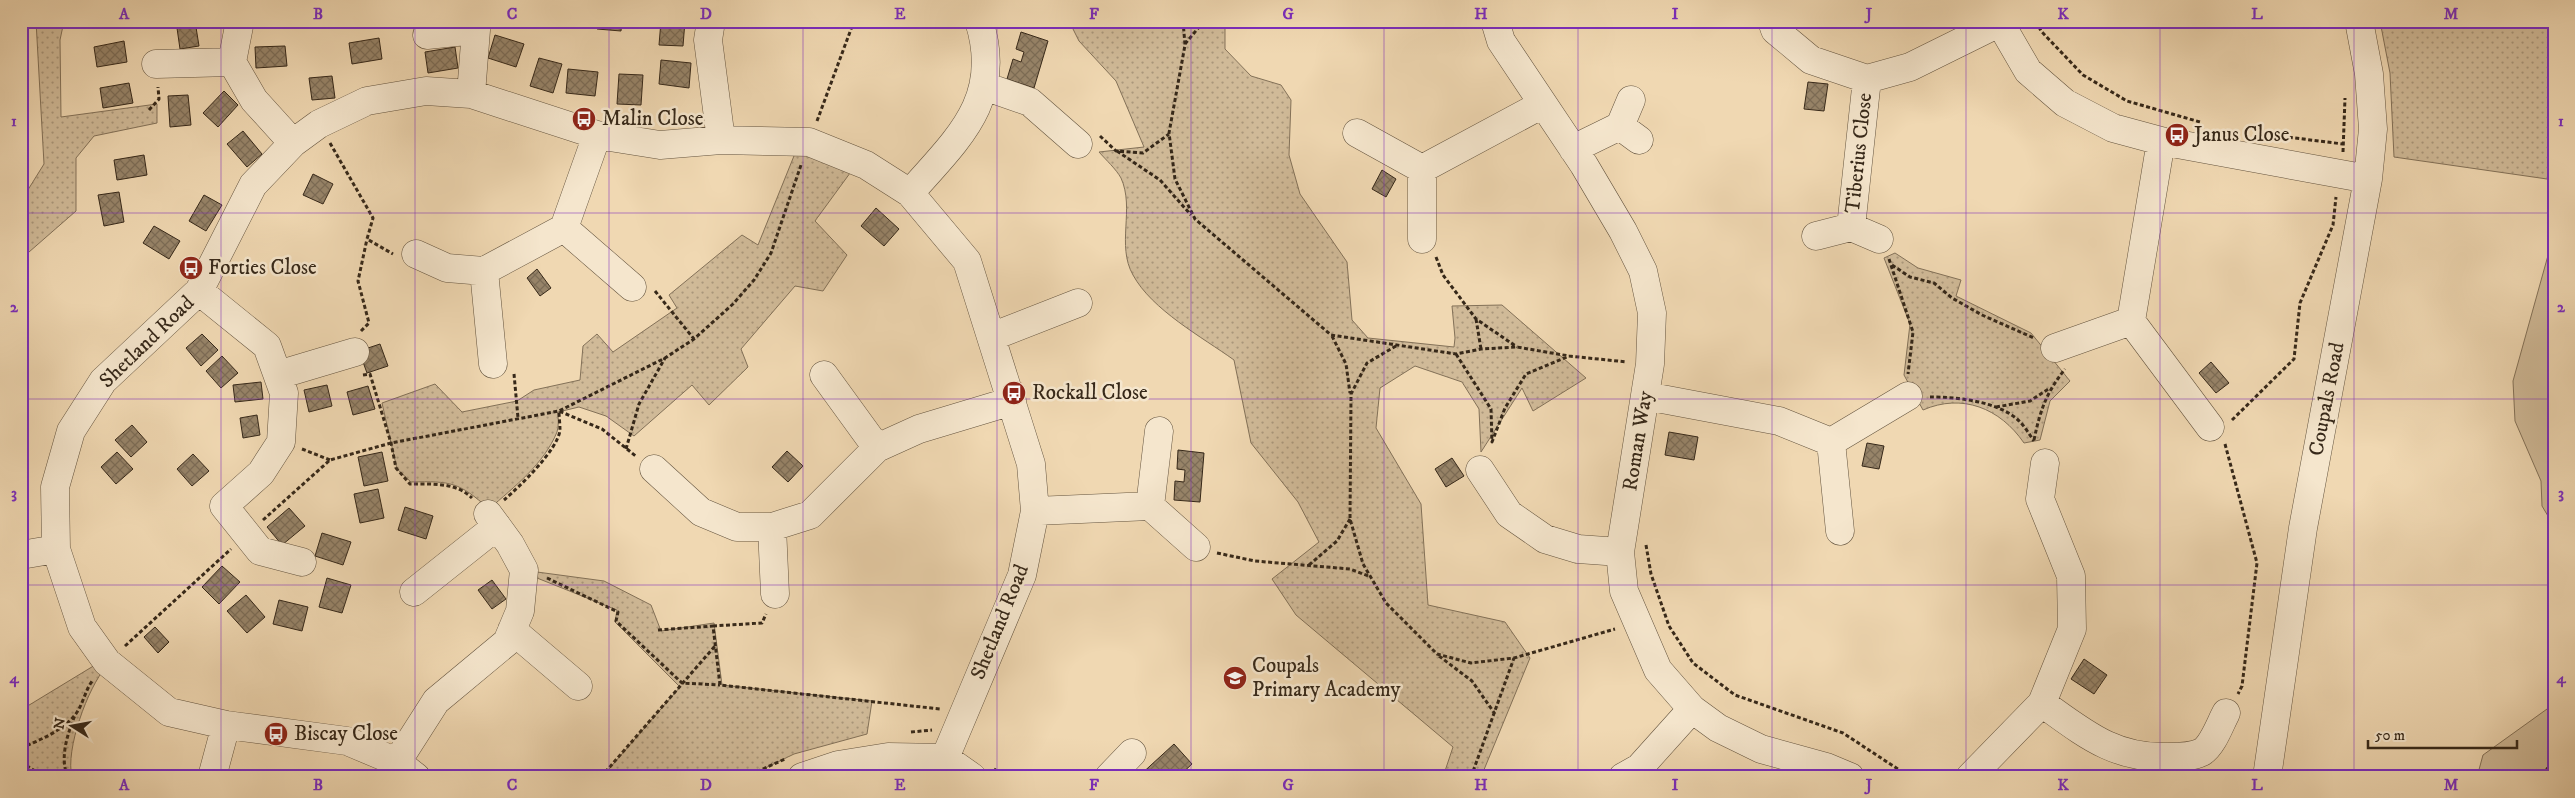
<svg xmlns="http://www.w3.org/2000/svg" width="2575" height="798" viewBox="0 0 2575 798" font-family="'IM FELL DW Pica',serif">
	<defs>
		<pattern id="grass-dots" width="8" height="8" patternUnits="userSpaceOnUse" patternTransform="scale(1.25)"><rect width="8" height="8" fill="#d0ba98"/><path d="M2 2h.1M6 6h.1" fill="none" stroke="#aa977b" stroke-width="1.8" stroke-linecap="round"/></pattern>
		<pattern id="forest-firs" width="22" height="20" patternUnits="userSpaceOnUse" patternTransform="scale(1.25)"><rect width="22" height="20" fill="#d0ba98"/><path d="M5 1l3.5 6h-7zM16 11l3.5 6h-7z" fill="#aa977b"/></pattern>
		<pattern id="building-cross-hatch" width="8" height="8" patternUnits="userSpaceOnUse" patternTransform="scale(1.25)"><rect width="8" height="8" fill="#978469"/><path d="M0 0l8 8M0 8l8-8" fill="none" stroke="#7c6c56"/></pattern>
	</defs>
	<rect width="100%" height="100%" fill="#f0d8b2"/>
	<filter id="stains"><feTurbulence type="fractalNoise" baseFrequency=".004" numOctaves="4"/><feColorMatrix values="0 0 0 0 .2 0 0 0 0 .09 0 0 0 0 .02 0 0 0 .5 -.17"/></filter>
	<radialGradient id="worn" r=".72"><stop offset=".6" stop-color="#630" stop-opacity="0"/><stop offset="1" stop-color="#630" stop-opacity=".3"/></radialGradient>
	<path fill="url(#grass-dots)" stroke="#837158" d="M36,21H64L60,40L61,117L157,104V123L94,136L76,158V211L21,259V201L44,164Z
		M1069,21H1225V49L1251,76L1281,85L1291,100L1289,155L1300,194L1347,262L1352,320L1368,338L1454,347L1455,338L1452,306L1502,305L1586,378L1533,411L1522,388L1481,452L1479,409L1462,382L1415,366L1380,388L1376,428L1421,504L1428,605L1505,622L1530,658L1481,777H1443L1453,747L1296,615L1272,579L1319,542L1298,502L1251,443L1234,360C1202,337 1152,310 1133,275C1116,245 1135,209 1121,178C1116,169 1106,160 1099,152L1144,147L1116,81L1079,41Z
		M2380,21H2554V180L2394,157L2390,73Z
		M798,146L853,169L815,221L847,255L823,291L795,286L741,349L748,367L709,405L692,385L634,436L606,416L579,407L558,412C558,418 559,426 557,432C544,464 514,487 489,509C459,482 451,481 411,482L397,469L382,403L435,384L462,412L517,401L534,390L580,380L583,346L597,334L613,352L677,308L669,295L742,235L758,245Z
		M1895,253L1918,268L1961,280L1956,296L2031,333L2070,381L2050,401L2040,440L2024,443C2000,408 1962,393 1923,410L1904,375L1910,324L1884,258Z
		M537,572L604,581L651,605L661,631L714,623L722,685L872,701L867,734L794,754L747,777H602L680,687L615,622L617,610L537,578Z
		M100,662L106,667C88,687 65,750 72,777H21V710Z"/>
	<path fill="url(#forest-firs)" stroke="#837158" d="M867,771L931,774L936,777H849Z"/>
	<path fill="#d0ba98" stroke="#837158" d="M2554,234V526L2542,506L2541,481L2515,421L2513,381Z
		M2554,704V777H2477L2483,755Z"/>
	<path fill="url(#building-cross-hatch)" stroke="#362819" d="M120,21H151V24L121,26Z
		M176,21H195L199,46L180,49Z
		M598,21H622L621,31L597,29Z
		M661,21H685L683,46L659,45Z
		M1021,32L1048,41L1034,88L1007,79L1013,59L1021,62L1024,52L1016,49Z
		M495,35L524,44L516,67L488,58Z
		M379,38L382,59L352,64L349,43Z
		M124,41L127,62L97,67L94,47Z
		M285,46L287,66L256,68L255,47Z
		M455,47L458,68L428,73L425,52Z
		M539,58L562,64L553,93L530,86Z
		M661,60L691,63L689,88L659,84Z
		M568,69L598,72L595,96L566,93Z
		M619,74L643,75L641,105L617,104Z
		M332,76L335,98L312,100L309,78Z
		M1808,82L1828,84L1824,111L1804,109Z
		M129,83L133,103L103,108L100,88Z
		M224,91L238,105L218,127L203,113Z
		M188,95L191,125L170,127L168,96Z
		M243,131L262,154L247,167L227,144Z
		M144,155L147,175L117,180L114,160Z
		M1382,170L1396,179L1386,197L1372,189Z
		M313,174L333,184L323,204L303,195Z
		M119,192L124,222L104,226L98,195Z
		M204,195L222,205L206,231L189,221Z
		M876,208L899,229L884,246L861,226Z
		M154,226L180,241L169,259L143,243Z
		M537,269L551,288L540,296L527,278Z
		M202,334L218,350L201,366L186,348Z
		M380,344L388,366L367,373L359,351Z
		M222,356L238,373L221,388L206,371Z
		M2211,362L2229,383L2216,393L2199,373Z
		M261,382L263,399L235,402L233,385Z
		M327,385L332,406L309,412L304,390Z
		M368,386L375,409L353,415L347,392Z
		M257,415L260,435L243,438L240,418Z
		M132,425L147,442L131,457L115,440Z
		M1669,432L1698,437L1694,460L1665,455Z
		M1867,443L1884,446L1879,469L1862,466Z
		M1178,450L1204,453L1200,502L1174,500L1175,481L1184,482L1185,470L1177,469Z
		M787,451L803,466L788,482L772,467Z
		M117,452L133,469L116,484L101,467Z
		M382,452L388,481L364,486L358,457Z
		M193,454L209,471L192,486L177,469Z
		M1452,458L1464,476L1446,487L1435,469Z
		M378,489L384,518L360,523L354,494Z
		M405,507L433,516L426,539L398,530Z
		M289,508L305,526L282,545L267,527Z
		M322,533L351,542L343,565L315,556Z
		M222,566L240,582L219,604L202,587Z
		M327,578L351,585L342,613L319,607Z
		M492,580L506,599L492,609L478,590Z
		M246,595L265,617L247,633L227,611Z
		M279,600L308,607L302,631L273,624Z
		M155,627L169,642L158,653L144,637Z
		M2084,659L2107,675L2094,694L2071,679Z
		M1174,744L1192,764L1178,777H1138Z"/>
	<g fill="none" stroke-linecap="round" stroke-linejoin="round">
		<g stroke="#64543f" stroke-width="29">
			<path id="minor" d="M240,21L232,62L254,100L293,143
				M711,21L708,40L721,140
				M1495,21L1501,41L1584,165L1623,231L1643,271L1652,313L1650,364L1620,552L1624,591L1658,670L1692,709L1718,728L1761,749L1826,767L1850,777
				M1772,21L1775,30L1811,60L1867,79L1910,67L1999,23
				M1999,21L2028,71L2065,103L2113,128L2161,141L2368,179
				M427,35L476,30L471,94
				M156,64L232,62
				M984,86L1030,102L1078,144
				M1631,100L1620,126L1639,140
				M1357,133L1422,169
				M1573,149L1620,126
				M910,193C957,139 1004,100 979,21
				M1851,227L1867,79
				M564,228L632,287
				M1816,236L1851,227L1879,239
				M1422,239V169L1543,104
				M416,254L447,268L484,271L564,228L597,135
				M484,271L493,364
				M199,291L267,346L284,393L281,442L261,473L224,506L260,551L302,562
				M2131,321L2210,427
				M991,337L1078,303
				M2055,348L2131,321L2161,141
				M278,375L355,352
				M824,375L877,448
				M1646,396L1779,421L1831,442L1840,531
				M1831,442L1908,396
				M654,469L701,512L737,527H772L810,515L877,448L919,429L1012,401
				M1480,470L1509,514L1545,539L1578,549L1620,552
				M1150,506L1159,431
				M1150,506L1196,547
				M1035,511L1150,506
				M772,527L775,594
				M21,555L56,549
				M414,592L497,526
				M512,630L578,686
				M2042,703L2072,629L2071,576L2040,499L2045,463
				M397,762L436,701L507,642L520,611L524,570L510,544L488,514
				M212,777L226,725
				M416,777L397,762L347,741L226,725L169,712L107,662L82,627L56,549L55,487L71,431L103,381L199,291L253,185L293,143L319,124L367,101L426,91L471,94L597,135L660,145L721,140L809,142L866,165L910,193L967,261L1031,464L1035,511L1022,575L945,758
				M802,777L838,765L888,757L945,758L972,777
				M1109,777L1132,753
				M1623,777L1639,768L1692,709
				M1970,777L2042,703C2084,733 2114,759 2168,757C2179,757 2192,757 2202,752C2213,745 2220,724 2226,713
				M2267,777L2303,528L2368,179L2373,129L2369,74L2359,21"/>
		</g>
		<path stroke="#362819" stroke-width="3" stroke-dasharray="4 2.5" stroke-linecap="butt" d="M1183,21L1185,45L1169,133L1175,179L1195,219L1331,335L1456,354L1481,349L1517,347L1569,356L1627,362
			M2036,21L2041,31L2083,75L2127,101L2200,122
			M1185,44L1204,21
			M149,110L159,99L158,87
			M817,121L854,21
			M2263,134L2343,144
			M1100,136L1116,151L1143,153L1169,134
			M330,143L373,218L367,239L393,254
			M1117,151L1160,180L1191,215
			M2343,152L2345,98
			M1436,257L1443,275L1476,319L1517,347
			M1889,259L1913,332L1908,374
			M1892,265L1910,277L1934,283L1952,298L1982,315L2034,338
			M655,291L694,339
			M2554,292V299
			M1476,319L1481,349
			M361,331L369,323L358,281L367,239
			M1332,336L1346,364L1350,393
			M1396,346L1367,363L1351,394L1350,519L1363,564L1386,603L1437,654L1471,663L1514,658L1615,629
			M1456,354L1491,409L1492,442L1505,408L1526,374L1569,356
			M514,374L518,418
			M363,375L370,374L391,443L396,468L410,484C431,484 456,482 472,498
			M1930,397C1956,397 1996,401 2017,419C2024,425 2029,434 2034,441
			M1996,407L2030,401L2050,388
			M2232,420L2294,359L2300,303L2333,225L2336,197
			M2034,440C2040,411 2046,393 2065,369
			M2225,444L2257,563L2242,686L2238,694
			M302,449L330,460
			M626,449L639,404L665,358
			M504,500C519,487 558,450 560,430C560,424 559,417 559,411L602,429L637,457
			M263,520L330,460L391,443L559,411L665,358L694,339L733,304L754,280L771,253L801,165
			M1646,545L1651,574L1669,626L1693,663L1735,695L1843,733L1910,777
			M1217,553L1255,561L1350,569L1371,577
			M1309,565L1337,541L1350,519
			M547,578L618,612L616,621L682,683L720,685
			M713,626L762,623L766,614
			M658,630L713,626L720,685L940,709
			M125,646L231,549
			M1439,656L1472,681L1495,714
			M911,732L932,730
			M21,748C40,740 62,731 75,715C83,705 85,690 93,680
			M21,762L44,777
			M994,769L1006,777
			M68,777C59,758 68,733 75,715
			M601,777L715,646
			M745,777L785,759
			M1471,777L1514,658
			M2543,777L2554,755"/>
		<use href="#minor" stroke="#f5e6cd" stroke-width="28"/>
	</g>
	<path fill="none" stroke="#7b2cbf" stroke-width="1" stroke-opacity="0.55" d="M221,21V777M415,21V777M609,21V777M803,21V777M997,21V777M1191,21V777M1384,21V777M1578,21V777M1772,21V777M1966,21V777M2160,21V777M2354,21V777M21,213H2554M21,399H2554M21,585H2554"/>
	<defs>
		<g id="bus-disc" transform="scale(1.25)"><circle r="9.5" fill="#8f2418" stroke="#f5e6cd"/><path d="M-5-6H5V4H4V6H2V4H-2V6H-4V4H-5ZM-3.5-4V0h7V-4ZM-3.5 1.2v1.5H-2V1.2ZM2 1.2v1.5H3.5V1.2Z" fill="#fff"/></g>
		<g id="school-disc" transform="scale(1.25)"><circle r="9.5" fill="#8f2418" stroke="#f5e6cd"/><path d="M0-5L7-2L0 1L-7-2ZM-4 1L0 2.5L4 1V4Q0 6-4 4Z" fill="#fff"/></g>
	</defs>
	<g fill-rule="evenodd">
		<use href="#bus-disc" x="584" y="119"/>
		<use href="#bus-disc" x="2177" y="135"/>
		<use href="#bus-disc" x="191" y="268"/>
		<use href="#bus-disc" x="1014" y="393"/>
		<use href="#school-disc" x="1235" y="678"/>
		<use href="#bus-disc" x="276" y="734"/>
	</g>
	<g text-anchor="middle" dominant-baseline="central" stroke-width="5" stroke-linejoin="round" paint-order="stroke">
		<g font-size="21" fill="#362819" stroke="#f5e6cd" text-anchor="start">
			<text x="602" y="119">Malin Close</text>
			<text x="2194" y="135">Janus Close</text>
			<text x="208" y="268">Forties Close</text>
			<text x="1032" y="393">Rockall Close</text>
			<text x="1252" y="666">Coupals<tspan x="1252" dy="24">Primary Academy</tspan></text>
			<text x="294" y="734">Biscay Close</text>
		</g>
		<g font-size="21" fill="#362819" stroke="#f5e6cd">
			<text transform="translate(1859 153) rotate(-84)">Tiberius Close</text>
			<text transform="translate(147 342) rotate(-44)">Shetland Road</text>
			<text transform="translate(2327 399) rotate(-79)">Coupals Road</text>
			<text transform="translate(1638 441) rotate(-81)">Roman Way</text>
			<text transform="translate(1000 622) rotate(-68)">Shetland Road</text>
		</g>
	</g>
	<rect width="2575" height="798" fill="none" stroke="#f0d8b2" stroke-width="55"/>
	<g transform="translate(72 726) rotate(281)" stroke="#f5e6cd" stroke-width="4" paint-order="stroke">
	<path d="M0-4L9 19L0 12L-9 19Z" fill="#362819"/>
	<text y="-8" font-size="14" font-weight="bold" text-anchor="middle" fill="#362819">N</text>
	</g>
	<path d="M2368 740v8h149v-8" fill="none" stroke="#362819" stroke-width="2.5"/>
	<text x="2375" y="740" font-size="15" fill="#362819" stroke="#f5e6cd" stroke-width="4" paint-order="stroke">50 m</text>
	<rect x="28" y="28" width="2520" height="742" fill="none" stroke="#7b2cbf" stroke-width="2"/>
	<g font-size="16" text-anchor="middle" font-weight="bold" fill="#7b2cbf">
		<text x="124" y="19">A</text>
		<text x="318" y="19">B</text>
		<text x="512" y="19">C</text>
		<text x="706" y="19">D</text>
		<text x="900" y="19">E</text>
		<text x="1094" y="19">F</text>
		<text x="1288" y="19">G</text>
		<text x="1481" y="19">H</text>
		<text x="1675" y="19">I</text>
		<text x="1869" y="19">J</text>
		<text x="2063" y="19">K</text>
		<text x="2257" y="19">L</text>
		<text x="2451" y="19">M</text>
		<text x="14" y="126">1</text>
		<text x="2561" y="126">1</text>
		<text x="14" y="312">2</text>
		<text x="2561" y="312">2</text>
		<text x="14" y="498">3</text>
		<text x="2561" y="498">3</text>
		<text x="14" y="683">4</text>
		<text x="2561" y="683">4</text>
		<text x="124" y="790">A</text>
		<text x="318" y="790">B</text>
		<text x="512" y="790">C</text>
		<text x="706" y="790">D</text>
		<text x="900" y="790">E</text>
		<text x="1094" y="790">F</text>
		<text x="1288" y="790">G</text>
		<text x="1481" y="790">H</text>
		<text x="1675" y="790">I</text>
		<text x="1869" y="790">J</text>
		<text x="2063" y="790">K</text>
		<text x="2257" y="790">L</text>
		<text x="2451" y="790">M</text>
	</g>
	<rect width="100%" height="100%" filter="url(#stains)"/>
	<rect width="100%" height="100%" fill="url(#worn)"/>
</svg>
